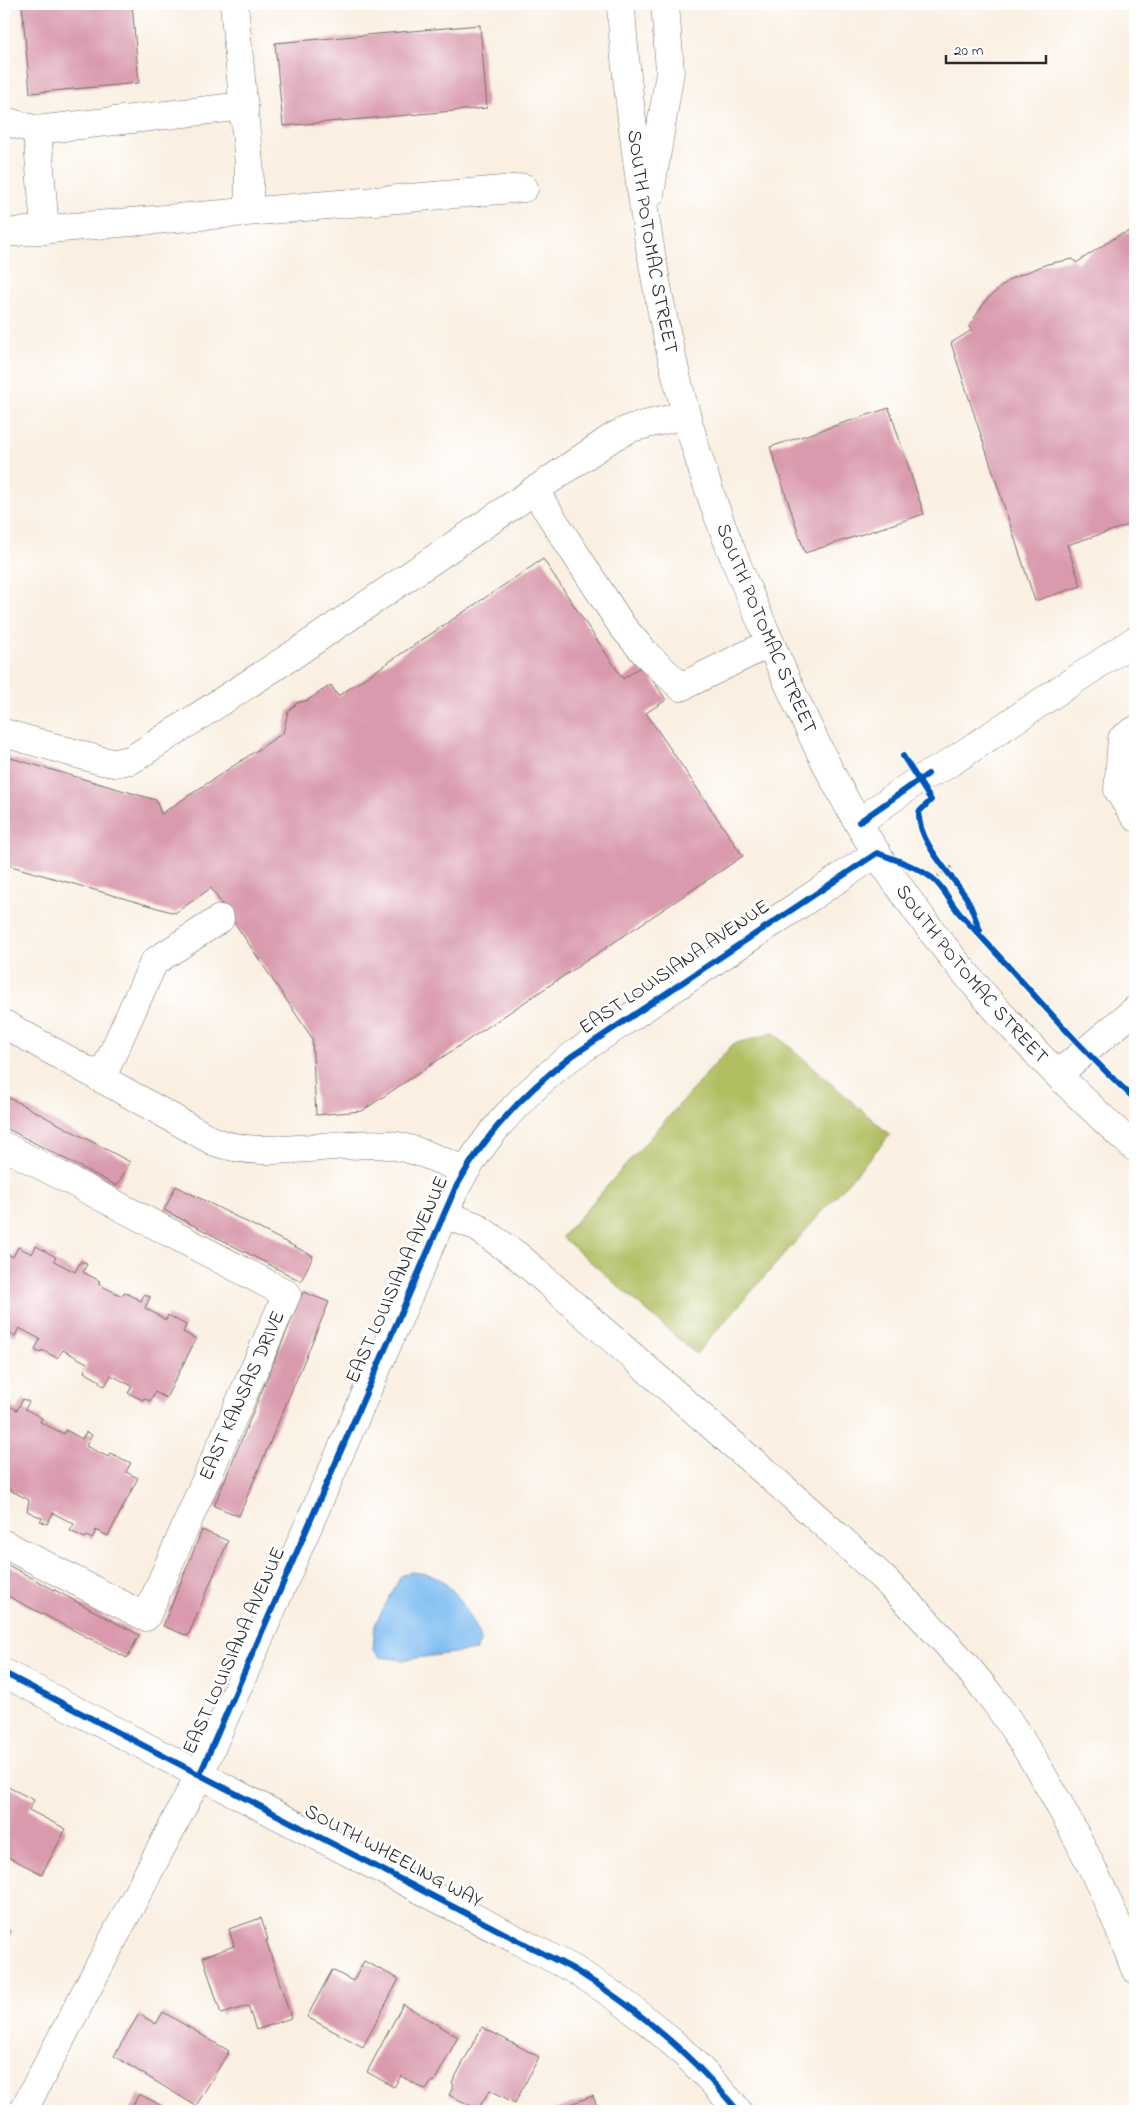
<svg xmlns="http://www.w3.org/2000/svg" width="1139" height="2115" viewBox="0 0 1139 2115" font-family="'Indie Flower',sans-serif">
	<rect width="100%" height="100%" fill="#fff"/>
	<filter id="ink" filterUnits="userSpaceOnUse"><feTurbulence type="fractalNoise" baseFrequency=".02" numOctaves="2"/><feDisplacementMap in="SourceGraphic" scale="10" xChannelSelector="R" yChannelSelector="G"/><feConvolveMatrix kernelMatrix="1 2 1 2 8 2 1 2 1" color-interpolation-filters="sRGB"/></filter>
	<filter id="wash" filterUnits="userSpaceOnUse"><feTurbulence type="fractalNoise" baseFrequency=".0096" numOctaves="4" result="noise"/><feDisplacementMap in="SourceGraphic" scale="20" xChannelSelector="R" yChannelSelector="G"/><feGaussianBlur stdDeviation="1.12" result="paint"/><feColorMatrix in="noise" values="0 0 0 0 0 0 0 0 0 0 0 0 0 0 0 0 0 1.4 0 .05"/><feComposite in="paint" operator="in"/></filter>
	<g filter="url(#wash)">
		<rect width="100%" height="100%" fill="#faefe1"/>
		<path fill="#b0be60" stroke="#6e7446" d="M774,1033L890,1135L696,1354L562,1237L733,1044Z"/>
		<path fill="#7dbcf1" stroke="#54748e" d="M411,1572C420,1573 430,1573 438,1578C458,1590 473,1620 481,1641L476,1650L402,1660L380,1657L373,1650L375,1624L401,1576Z"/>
		<g id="blocks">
			<path fill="#d99aad" d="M22,4H132L139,83L30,93Z
				M480,25L487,108L283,126L275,43Z
				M1135,230V523L1067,545L1081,586L1035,601L951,343L972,330L969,326L986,300L1010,279L1047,264L1073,259L1076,263L1119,235Z
				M889,408L924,514L805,553L770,447Z
				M543,559L623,679L643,665L666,700L646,713L743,856L362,1111L316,1115L312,1038L211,888L175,913L4,864V756L156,800L161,814L283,733L288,712L297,703L308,700L331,685L338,696Z
				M4,1095L130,1162L117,1186L4,1127Z
				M176,1186L313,1256L301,1281L164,1210Z
				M36,1246L56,1257L54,1261L75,1272L81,1261L87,1264L83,1272L100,1281L98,1284L122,1296L124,1292L141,1301L144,1294L150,1297L145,1308L166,1320L168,1315L186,1325L183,1332L196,1339L166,1398L155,1392L150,1401L144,1398L143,1400L128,1393L132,1386L111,1375L105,1386L99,1383L100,1381L84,1372L87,1363L63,1350L57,1358L42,1350L41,1353L35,1350L40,1339L19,1328L15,1336L4,1330V1252L13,1257L18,1247L32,1254Z
				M303,1292L329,1302L239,1516L214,1506Z
				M23,1399L29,1402L25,1409L42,1418L40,1422L64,1434L66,1430L82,1439L86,1432L92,1435L86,1446L108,1457L110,1453L131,1463L126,1472L138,1478L108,1536L96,1530L92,1539L87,1536L85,1538L70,1531L74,1524L53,1513L47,1524L40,1521L42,1518L27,1511L29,1500L6,1488L4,1492V1403L17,1410Z
				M202,1530L228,1541L188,1636L163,1626Z
				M4,1563L139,1635L127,1658L4,1594Z
				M4,1785L34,1800L29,1810L66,1829L42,1874L8,1857L4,1867Z
				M261,1918L268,1940H266L291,2018L256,2030L248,2006L221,2014L203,1957L234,1946L229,1929Z
				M4,1928L11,1932L4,1945Z
				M364,1961L399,1979L363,2047L307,2017L332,1970L353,1981Z
				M403,2004L458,2037L434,2082L432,2081L426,2090L401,2076L394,2087L367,2072Z
				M163,2012L229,2051L196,2106L114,2056L139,2014L156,2024Z
				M482,2027L539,2057L515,2103L490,2090L478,2109L449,2095L454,2085L452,2083Z
				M139,2094L172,2111H130Z
				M593,2096L599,2111H551Z"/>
		</g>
	</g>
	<g filter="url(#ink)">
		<use href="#blocks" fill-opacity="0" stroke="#73706b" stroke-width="1"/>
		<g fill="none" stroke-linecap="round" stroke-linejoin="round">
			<g stroke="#73706b" stroke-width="29">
				<g id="minor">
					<path d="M234,4L249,164V211"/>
					<path id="s1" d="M621,4C623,53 630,103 636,152C650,263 671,374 706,481C725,539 749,594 773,649C804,720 837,792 879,857C950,965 1039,1062 1135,1148"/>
					<path d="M4,121L37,130L244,106"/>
					<path d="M37,130L45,230"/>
					<path d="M650,194L670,72L665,4"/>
					<path d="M4,233L524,188"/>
					<path d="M534,490L622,626L645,653L681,687L770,643"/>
					<path d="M1135,730L1122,739L1118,790L1135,817"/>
					<path d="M4,733L102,761L114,763L131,760L293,655L613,437L631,428L686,415"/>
					<path d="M859,822L918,780L945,766L1135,640"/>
					<path d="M4,1024L215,1142C270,1161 332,1140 389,1145C415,1148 441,1161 465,1170"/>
					<path d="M1058,1074L1135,1010"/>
					<path d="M101,1079L154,962L220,919"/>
					<path d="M4,1146L287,1294L146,1617L4,1544"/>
					<path d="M444,1214L475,1226L518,1256C595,1324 672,1391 750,1459C835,1533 923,1608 992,1698C1009,1720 1023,1743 1037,1766C1076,1831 1109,1898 1135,1969"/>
					<path d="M4,1673L575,1970C637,2008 692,2055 738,2111"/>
					<path d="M23,2111L200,1774L455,1189C484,1135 523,1093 572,1056L877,853"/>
				</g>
			</g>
			<path stroke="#73706b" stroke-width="3" stroke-dasharray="1 4" stroke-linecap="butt" d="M938,876L953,866"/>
			<use href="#minor" stroke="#fff" stroke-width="28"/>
			<g stroke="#fff" stroke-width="9">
				<path id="cycleway" d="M903,756L931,800L919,812C917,841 951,874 966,897C972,907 975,919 980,930
					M859,822L928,774
					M4,1673L575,1970C637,2008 692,2055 738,2111
					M200,1774L455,1189C484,1135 523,1093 572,1056L877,853C896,860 916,866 932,878C944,887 950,903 960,914C1019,976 1072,1042 1135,1099"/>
			</g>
			<use href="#cycleway" stroke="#0057b8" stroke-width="6"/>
		</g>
	</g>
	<g text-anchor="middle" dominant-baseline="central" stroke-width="5" stroke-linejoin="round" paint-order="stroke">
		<g font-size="20" fill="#2b2b2b" stroke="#fff">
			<text stroke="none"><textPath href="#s1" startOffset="240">SOUTH POTOMAC STREET</textPath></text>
			<text stroke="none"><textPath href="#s1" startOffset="645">SOUTH POTOMAC STREET</textPath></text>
			<text transform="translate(675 968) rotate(-34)">EAST LOUISIANA AVENUE</text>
			<text stroke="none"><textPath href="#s1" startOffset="1050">SOUTH POTOMAC STREET</textPath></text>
			<text transform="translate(398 1280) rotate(-66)">EAST LOUISIANA AVENUE</text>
			<text transform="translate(243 1396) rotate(-66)">EAST KANSAS DRIVE</text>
			<text transform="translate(235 1651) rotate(-66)">EAST LOUISIANA AVENUE</text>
			<text transform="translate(393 1857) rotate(28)">SOUTH WHEELING WAY</text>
		</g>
	</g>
	<rect width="1139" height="2115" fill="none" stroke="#fff" stroke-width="20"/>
	<path d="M946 55v8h100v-8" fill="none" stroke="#2b2b2b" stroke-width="2.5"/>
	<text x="954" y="55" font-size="15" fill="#2b2b2b" stroke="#ffffff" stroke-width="4" paint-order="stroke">20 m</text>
</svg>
